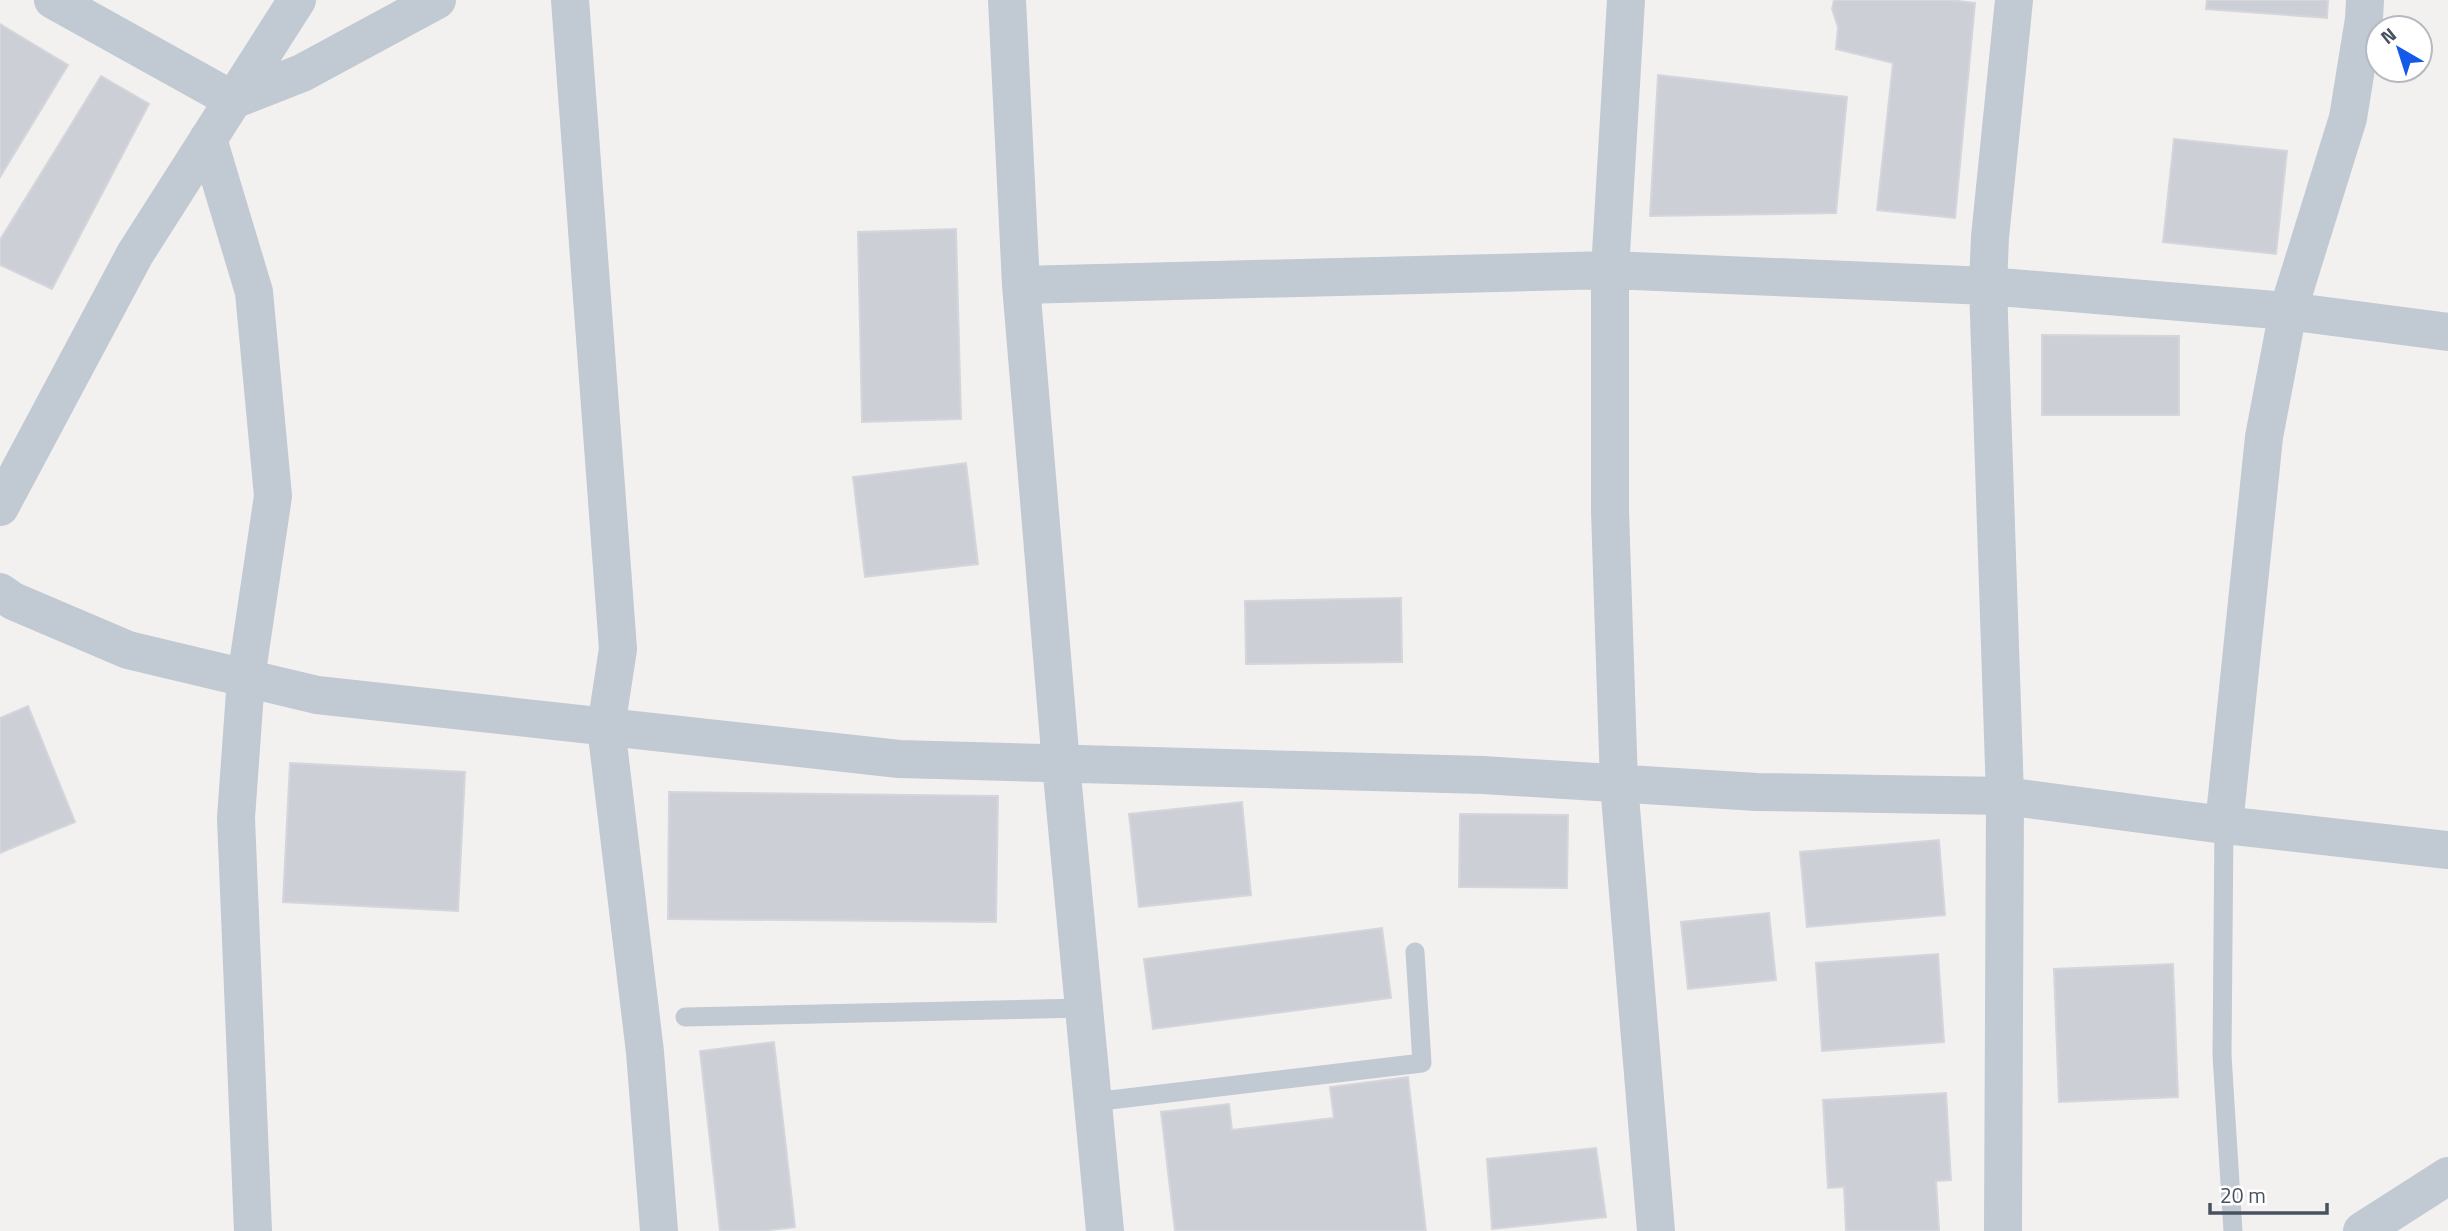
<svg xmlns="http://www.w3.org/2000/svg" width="2448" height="1231" viewBox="0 0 2448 1231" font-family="'Titillium Web',sans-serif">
	<rect width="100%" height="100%" fill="#f3f1f0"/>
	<path fill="#cccfd6" stroke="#d4d6dc" stroke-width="2" d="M1834,0H1951L1975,3L1955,218L1877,210L1893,63L1836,49L1838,27L1832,9Z
		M2207,0H2328L2327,18L2206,9Z
		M0,24L68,65L0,177Z
		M1658,75L1847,97L1836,213L1650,216Z
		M101,76L149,104L52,289L0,265V240Z
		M2174,139L2287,151L2276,254L2163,242Z
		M956,229L961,419L862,422L858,232Z
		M2042,335L2179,336V415H2042Z
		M966,463L978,564L865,577L853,477Z
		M1401,598L1402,662L1246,664L1245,601Z
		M28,706L75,822L0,853V718Z
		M290,763L465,772L458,911L283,902Z
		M669,792L998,796L996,922L668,919Z
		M1242,802L1251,895L1139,907L1129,814Z
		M1460,814L1568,815L1567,888L1459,887Z
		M1939,840L1945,915L1807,927L1800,852Z
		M1769,913L1776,980L1688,989L1681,922Z
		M1382,928L1391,998L1153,1029L1144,959Z
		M1938,954L1944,1042L1822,1051L1816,963Z
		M2173,964L2178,1097L2059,1102L2054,969Z
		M774,1042L795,1227L761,1231H720L700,1051Z
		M1408,1077L1426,1231H1175L1161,1112L1229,1104L1232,1130L1334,1118L1330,1087Z
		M1946,1093L1951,1180L1936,1181L1939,1231H1846L1844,1187L1828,1188L1823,1100Z
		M1596,1148L1606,1217L1492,1229L1487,1159Z"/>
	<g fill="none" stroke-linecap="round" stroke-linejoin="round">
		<path stroke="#c1c9d2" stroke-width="19" d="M2224,825L2222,1055L2233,1231
			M685,1017L1084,1008
			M1093,1102L1422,1063L1415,952"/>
		<path stroke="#c1c9d2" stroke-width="38" d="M53,0L233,100L302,73L437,0
			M570,0L618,649L606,727L645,1052L659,1231
			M1007,0L1021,285L1061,764L1105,1231
			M1626,0L1610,270V511L1619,784L1656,1231
			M208,139L254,292L273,496L246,678L236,818L253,1231
			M1021,285L1610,270L1988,286L2288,311L2448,332
			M0,507L135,254L297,0
			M0,592L13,601L128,650L317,695L899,759L1483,775L1757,792L2005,796L2224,825L2448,850
			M2224,825L2264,437L2288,311L2348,118L2364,19L2365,0
			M2003,1231L2005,796L1988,286L1990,237L2014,0
			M2362,1231L2448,1176"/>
	</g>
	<g transform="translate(2399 49) rotate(321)"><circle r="33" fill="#ffffff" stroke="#b6b9bf" stroke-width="2"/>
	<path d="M0-5L12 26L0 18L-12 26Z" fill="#1559e8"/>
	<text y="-10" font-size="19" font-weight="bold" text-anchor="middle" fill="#48515e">N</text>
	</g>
	<path d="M2210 1203v10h117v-10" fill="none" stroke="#48515e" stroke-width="3.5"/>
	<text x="2220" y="1203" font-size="21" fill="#48515e" stroke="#ffffff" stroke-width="5" paint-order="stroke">20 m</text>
</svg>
